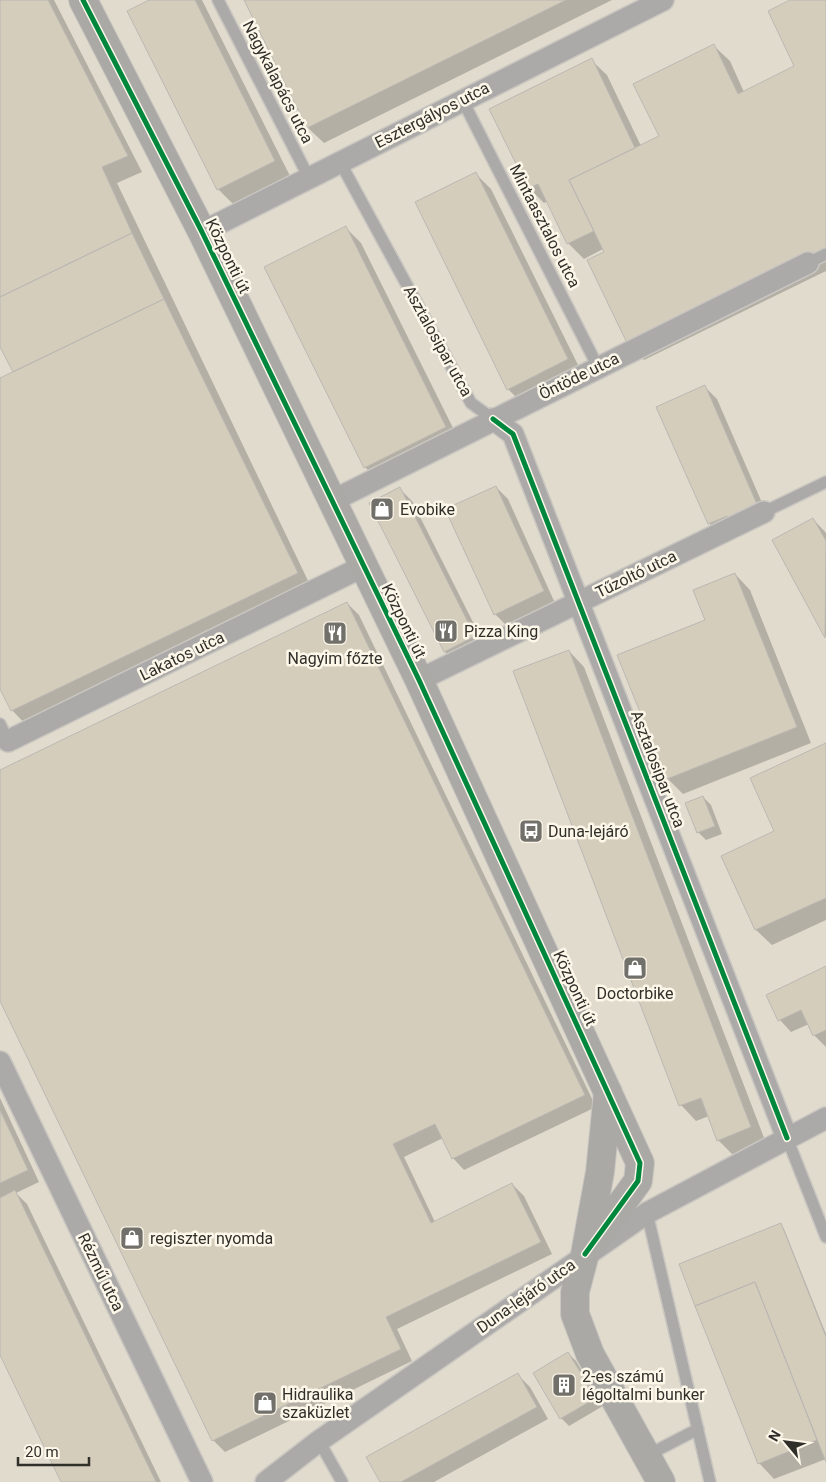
<svg xmlns="http://www.w3.org/2000/svg" width="826" height="1482" viewBox="0 0 826 1482" font-family="Roboto,sans-serif">
	<rect width="100%" height="100%" fill="#ebe8e1"/>
	<path fill="#e1dbcd" d="M0,0H826V1482H0Z"/>
	<path fill="#0003" d="M0,0H54L142,172L117,183L312,589L27,726L12,710L0,686V379L15,373L0,345Z
		M152,0H202L290,176L234,205L218,189Z
		M245,0H612L324,143L308,128Z
		M793,0H826V271L644,360L629,344L605,253L603,249L584,259L568,243L548,201L544,203L529,188L591,60L607,75L641,146L661,137L714,46L730,61L744,92L796,67Z
		M476,174L491,189L583,375L523,404L508,389Z
		M345,227L361,243L460,442L381,483L365,467Z
		M705,387L717,399L770,521L742,533L720,535L709,523Z
		M496,487L508,499L555,603L507,626L495,614Z
		M400,489L412,501L486,648L457,663L445,652L370,504Z
		M813,519L826,533V637L774,541Z
		M735,574L750,590L811,743L683,794L668,779L619,656L707,620Z
		M347,603L359,615L596,1107L464,1170L453,1158L443,1138L404,1157L435,1222L512,1184L524,1196L552,1254L397,1329L412,1361L225,1452L213,1440L0,998V772Z
		M569,651L584,667L766,1143L734,1156L718,1140L709,1116L696,1121L681,1105L515,672Z
		M826,744V920L772,945L756,930L723,857L776,832Z
		M703,797L711,805L722,834L706,840L698,832Z
		M826,967V1047L814,1035L809,1024L791,1032L780,1020L768,996Z
		M0,1098L39,1182L16,1193L27,1204L161,1482H63L0,1352Z
		M780,1225L784,1229L826,1334V1459L774,1479L759,1463L680,1265Z
		M568,1353L576,1361L603,1406L569,1426L561,1418L534,1374Z
		M518,1375L530,1387L548,1419L434,1482H381Z"/>
	<path fill="#d5cdbc" stroke="#bab8b3" d="M0,0H48L128,156L102,167L132,233L0,297Z
		M149,0H195L275,161L217,190L127,11Z
		M244,0H566L307,128Z
		M790,0H826V248L628,345L587,260L604,252L569,180L659,136L633,84L714,44L738,94L794,66L768,11Z
		M592,58L635,148L569,180L594,231L567,244L538,184L528,188L489,109Z
		M476,172L568,359L507,390L415,202Z
		M346,226L446,427L364,468L264,267Z
		M132,233L164,299L13,372L0,347V297Z
		M164,299L298,573L11,711L0,689V378Z
		M705,385L759,509L729,522L727,516L708,524L656,407Z
		M496,486L544,591L494,615L445,509Z
		M400,487L475,636L444,652L369,503Z
		M813,518L826,541L825,638L772,540Z
		M735,573L797,727L667,779L617,655L705,620L693,590Z
		M347,602L585,1095L452,1159L435,1124L393,1144L431,1223L512,1183L541,1242L386,1317L401,1349L212,1441L0,1001V770Z
		M569,650L751,1127L717,1141L701,1098L679,1106L513,671Z
		M826,743V898L755,930L721,856L774,831L750,778Z
		M703,796L715,826L697,833L685,803Z
		M826,966V1030L813,1036L801,1010L778,1021L766,995Z
		M0,1110L28,1170L0,1183Z
		M15,1190L156,1482H61L0,1355V1198Z
		M781,1223L826,1337V1462L755,1282L695,1306L679,1264Z
		M755,1282L817,1440L758,1464L695,1306Z
		M568,1352L596,1398L560,1419L533,1373Z
		M518,1373L537,1407L401,1482H380L366,1457Z"/>
	<g fill="none" stroke-linecap="round" stroke-linejoin="round">
		<g stroke="#c9c6c1" stroke-width="14">
			<path id="lane" d="M218,0L309,178
				M462,99L598,367
				M340,162L471,403L493,419
				M808,263L826,254
				M764,512L826,482
				M0,724L8,741L4,743
				M787,1138L826,1237
				M647,1213L710,1482
				M319,1441L342,1482
				M646,1456L698,1429"/>
		</g>
		<g stroke="#c9c6c1" stroke-width="24">
			<path id="street" d="M202,232L663,0
				M493,419L513,434L787,1138
				M332,501L808,263
				M419,680L764,512
				M8,741L364,566
				M0,1062L202,1482
				M266,1482L319,1441L647,1213L826,1118"/>
		</g>
		<g stroke="#c9c6c1" stroke-width="30">
			<path id="secondary" d="M83,0L202,232L419,680L640,1163L638,1181L585,1254
				M608,1092L600,1172L585,1254L575,1292V1314L590,1354L661,1482"/>
		</g>
		<use href="#lane" stroke="#abaaa8" stroke-width="11"/>
		<use href="#street" stroke="#abaaa8" stroke-width="21"/>
		<use href="#secondary" stroke="#aaa9a6" stroke-width="28"/>
		<g stroke="#fdf7ea" stroke-width="8">
			<path id="cycleway" d="M83,0L202,232L419,680L640,1163L638,1181L585,1254
				M493,419L513,434L787,1138"/>
		</g>
		<use href="#cycleway" stroke="#00873e" stroke-width="5"/>
	</g>
	<defs>
		<g id="shop-square" transform="scale(1.25)"><rect x="-9" y="-9" width="18" height="18" rx="4" fill="#72706a" stroke="#fdf7ea"/><path d="M-5-2.5h2.3a2.7 3.5 0 0 1 5.4 0H5L5.5 6h-11ZM-1.5-2.5h3a1.5 2.3 0 0 0-3 0Z" fill="#fff"/></g>
		<g id="restaurant-square" transform="scale(1.25)"><rect x="-9" y="-9" width="18" height="18" rx="4" fill="#72706a" stroke="#fdf7ea"/><path d="M-5-6h1v4h1v-4h1v4h1v-4h1v5L-1.5 .5V6h-2V.5L-5-1ZM5-6V6H3V1.5H1.5Q1.5-4 5-6Z" fill="#fff"/></g>
		<g id="bus-square" transform="scale(1.25)"><rect x="-9" y="-9" width="18" height="18" rx="4" fill="#72706a" stroke="#fdf7ea"/><path d="M-5-6H5V4H4V6H2V4H-2V6H-4V4H-5ZM-3.5-4V0h7V-4ZM-3.5 1.2v1.5H-2V1.2ZM2 1.2v1.5H3.5V1.2Z" fill="#fff"/></g>
		<g id="building-square" transform="scale(1.25)"><rect x="-9" y="-9" width="18" height="18" rx="4" fill="#72706a" stroke="#fdf7ea"/><path d="M-4-6H4V6H1V3H-1V6H-4ZM-2.5-4.3h1.7v1.8h-1.7ZM.8-4.3h1.7v1.8H.8ZM-2.5-1h1.7V.8h-1.7ZM.8-1h1.7V.8H.8Z" fill="#fff"/></g>
	</defs>
	<g fill-rule="evenodd">
		<use href="#shop-square" x="382" y="509"/>
		<use href="#restaurant-square" x="446" y="631"/>
		<use href="#restaurant-square" x="335" y="633"/>
		<use href="#bus-square" x="531" y="831"/>
		<use href="#shop-square" x="635" y="968"/>
		<use href="#shop-square" x="132" y="1238"/>
		<use href="#building-square" x="564" y="1385"/>
		<use href="#shop-square" x="265" y="1403"/>
	</g>
	<g text-anchor="middle" dominant-baseline="central" stroke-width="5" stroke-linejoin="round" paint-order="stroke">
		<g font-size="16" fill="#312f2a" stroke="#fdf7ea">
			<text transform="translate(278 82) rotate(63)">Nagykalapács utca</text>
			<text transform="translate(432 115) rotate(-27)">Esztergályos utca</text>
			<text transform="translate(545 226) rotate(63)">Mintaasztalos utca</text>
			<text transform="translate(228 256) rotate(64)">Központi út</text>
			<text transform="translate(438 341) rotate(61)">Asztalosipar utca</text>
			<text transform="translate(579 376) rotate(-26)">Öntöde utca</text>
			<text transform="translate(636 574) rotate(-26)">Tűzoltó utca</text>
			<text transform="translate(404 621) rotate(64)">Központi út</text>
			<text transform="translate(182 656) rotate(-26)">Lakatos utca</text>
			<text transform="translate(658 769) rotate(69)">Asztalosipar utca</text>
			<text transform="translate(575 988) rotate(65)">Központi út</text>
			<text transform="translate(101 1272) rotate(64)">Rézmű utca</text>
			<text transform="translate(526 1296) rotate(-35)">Duna-lejáró utca</text>
		</g>
		<g font-size="16" fill="#312f2a" stroke="#fdf7ea" text-anchor="start">
			<text x="400" y="509">Evobike</text>
			<text x="464" y="631">Pizza King</text>
			<text x="335" y="658" text-anchor="middle">Nagyim főzte</text>
			<text x="548" y="831">Duna-lejáró</text>
			<text x="635" y="993" text-anchor="middle">Doctorbike</text>
			<text x="150" y="1238">regiszter nyomda</text>
			<text x="582" y="1376">2-es számú<tspan x="582" dy="18">légoltalmi bunker</tspan></text>
			<text x="282" y="1394">Hidraulika<tspan x="282" dy="18">szaküzlet</tspan></text>
		</g>
	</g>
	<g transform="translate(786 1442) rotate(299)" stroke="#fdf7ea" stroke-width="4" paint-order="stroke">
	<path d="M0-4L9 19L0 12L-9 19Z" fill="#312f2a"/>
	<text y="-8" font-size="14" font-weight="bold" text-anchor="middle" fill="#312f2a">N</text>
	</g>
	<path d="M18 1457v8h71v-8" fill="none" stroke="#312f2a" stroke-width="2.5"/>
	<text x="25" y="1457" font-size="15" fill="#312f2a" stroke="#fdf7ea" stroke-width="4" paint-order="stroke">20 m</text>
</svg>
